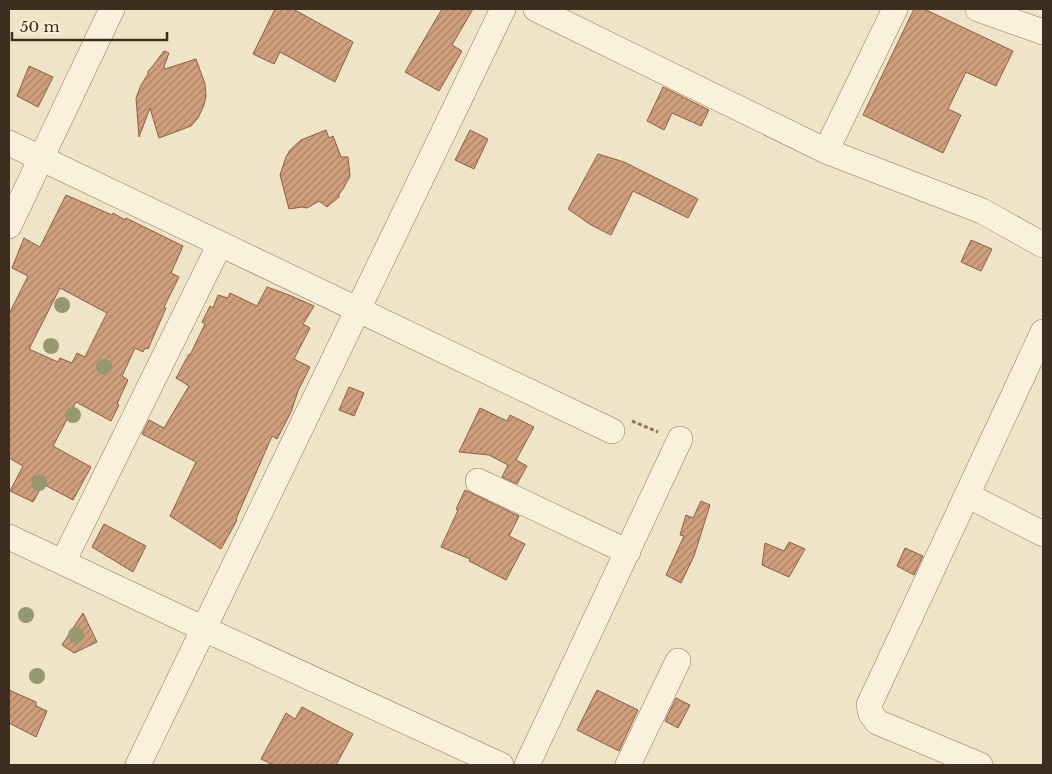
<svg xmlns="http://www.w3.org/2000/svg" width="1052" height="774" viewBox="0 0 1052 774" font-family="'Libre Baskerville',serif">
	<defs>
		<pattern id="building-hatch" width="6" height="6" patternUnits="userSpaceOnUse" patternTransform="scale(1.25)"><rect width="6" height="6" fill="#cf9f7d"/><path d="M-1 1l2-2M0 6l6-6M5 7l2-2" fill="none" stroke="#a98266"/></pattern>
	</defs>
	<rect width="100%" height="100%" fill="#f0e4c8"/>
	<path fill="url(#building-hatch)" stroke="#8d5f41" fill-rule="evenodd" d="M275,9H293L353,42L335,82L280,52L274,64L253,54Z
		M442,9H473L452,45L462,51L439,91L405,72Z
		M914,9H924L1013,51L996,86L966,72L948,109L961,115L943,153L863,115Z
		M164,51L169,53L164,67L165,69L196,59L205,84L206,96L204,105L198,118L191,126L159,138L150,108L139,137L136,98L141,85L148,74V71L152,67Z
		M29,66L53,77L38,107L17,96Z
		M663,87L709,110L701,126L672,113L664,130L647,121Z
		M326,130L329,138L333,136L341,157H348L350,176L343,189L339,194V197L327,207L319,201L307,208L302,207L289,209L280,175L286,157L290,150L301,140Z
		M470,130L488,139L474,169L455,160Z
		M598,154L624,162L698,199L688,218L633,191L611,235L591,225L568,209Z
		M66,195L112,215L113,213L125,220L126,218L183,246L171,273L179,277L164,307L166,308L148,349L145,348L143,352L135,348L122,376L128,380L117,404L119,405L111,421L76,402L53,446L91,467L73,500L43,484L33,502L10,491L23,466L9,458V314L28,276L12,268L24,238L40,247ZM60,288L107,313L85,357L77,353L72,363L60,358L58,362L29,349Z
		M971,240L992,249L981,271L961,262Z
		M267,287L289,295L314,306L303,324L310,328L294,359L310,367L298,391L291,412L277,439L272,436L236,519L237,520L221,549L170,516L196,462L142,434L149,420L164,428L189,386L176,378L189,354L190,355L205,324L202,322L210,306L213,308L218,295L228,298L230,293L257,306Z
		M349,387L364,393L354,416L339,410Z
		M480,408L507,421L510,415L534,427L516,460L527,466L517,484L502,477L508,465L489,455L459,452Z
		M465,490L519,516L509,536L525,544L506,580L469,561L470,559L441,547L458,510L456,509Z
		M701,501L710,505L694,556L681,583L666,575L684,536L680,535L686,515L693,518Z
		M104,524L146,546L133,572L92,547Z
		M789,542L805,549L789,577L762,565L765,543L784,551Z
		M905,548L923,556L914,575L897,566Z
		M83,613L97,642L74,653L62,645Z
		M9,690L36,702V706L47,711L36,737L9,723Z
		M597,690L638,710L619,751L577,730Z
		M676,698L690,705L678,728L665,721Z
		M302,707L353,734L336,765H273L261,759L286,713L295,719Z"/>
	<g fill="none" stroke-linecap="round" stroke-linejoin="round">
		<g stroke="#8d765c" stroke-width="26">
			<path id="minor" d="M536,9L826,151L982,211L1043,245
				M978,9L1043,32
				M9,143L612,431
				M826,151L895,9
				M9,226L112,9
				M478,481L628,552
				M967,495L1043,534
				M9,537L204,629L501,765
				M63,562L220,244
				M138,765L503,9
				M527,765L680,439
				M628,765L678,661
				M980,765L877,722L871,714L869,705L1043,332"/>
		</g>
		<path stroke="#8d765c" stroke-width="3" stroke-dasharray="4 2.5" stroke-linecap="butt" d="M632,421L658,432"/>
		<use href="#minor" stroke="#faf1dc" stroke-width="25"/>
	</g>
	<g fill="#96986f">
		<circle cx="62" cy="305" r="8"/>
		<circle cx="51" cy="346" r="8"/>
		<circle cx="104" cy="367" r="8"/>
		<circle cx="73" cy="415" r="8"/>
		<circle cx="39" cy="483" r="8"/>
		<circle cx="26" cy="615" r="8"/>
		<circle cx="76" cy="635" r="8"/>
		<circle cx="37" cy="676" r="8"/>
	</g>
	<rect width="1052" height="774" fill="none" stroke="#3d2e20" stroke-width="20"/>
	<path d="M12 32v8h155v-8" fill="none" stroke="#3d2e20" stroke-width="2.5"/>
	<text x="20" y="32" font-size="15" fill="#3d2e20" stroke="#f7eed8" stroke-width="4" paint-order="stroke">50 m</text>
</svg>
